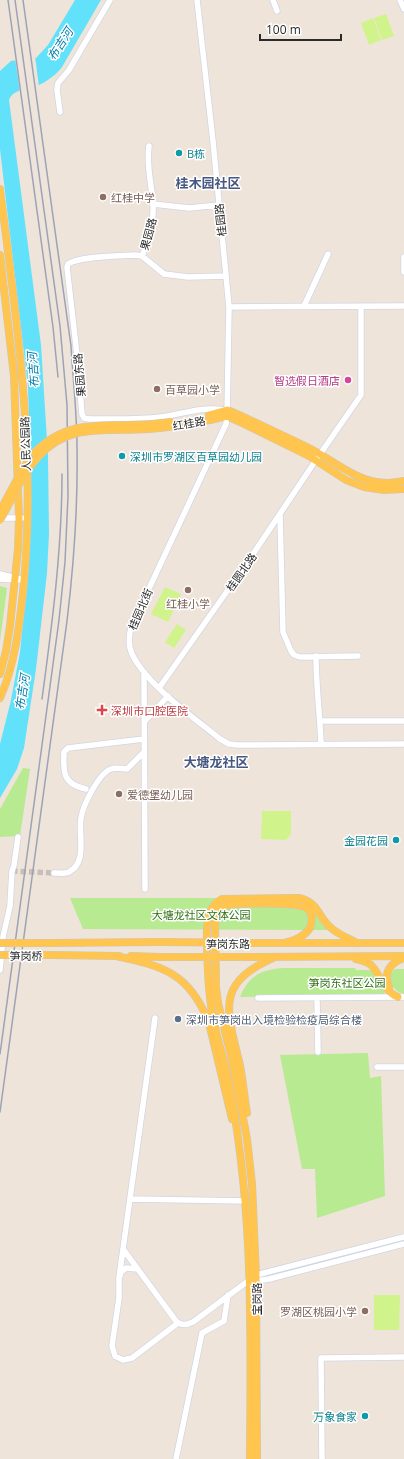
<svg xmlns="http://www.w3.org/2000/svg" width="404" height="1459" viewBox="0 0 404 1459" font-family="'Open Sans','Noto Sans SC',sans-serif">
	<rect width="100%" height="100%" fill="#eee4da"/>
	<path fill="#b8ea91" d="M0,586L7,588L0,641Z
		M23,768L30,769L20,836L0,837V809Z
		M70,898H301L307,902L331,930L83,929Z
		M285,968H355L356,970H371L383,989L385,994L376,995L240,997C249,975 262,969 285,968Z
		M395,969H404V994C401,993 397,992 395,989C389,984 388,973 395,969Z
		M368,1053L370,1078L381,1076L385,1196L317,1218L315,1169H302L280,1055Z"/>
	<path fill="#d1f38b" d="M386,14L394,36L382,40L374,18Z
		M373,18L381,40L369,45L361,23Z
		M165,587L181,594L168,622L151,614Z
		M177,624L186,630L174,648L165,642Z
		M262,811H291V834L286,840L261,839Z
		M374,1295H400L399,1330H374Z"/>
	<path fill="#62e1fb" d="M75,0H101L62,67C56,75 47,81 39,85C29,89 13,89 9,100L41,345L48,456L49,534L47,573L36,669L24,748L17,769L0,798V744L11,700L20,652L29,563L31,487L28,387L0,149V71L11,61L36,58L48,45Z"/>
	<path fill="#eee4da" d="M35,56L39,87L20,93L15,58Z"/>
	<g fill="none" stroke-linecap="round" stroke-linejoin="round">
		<path stroke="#c7bfb7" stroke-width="5.5" stroke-dasharray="5.5 3" stroke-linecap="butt" d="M12,871L54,873"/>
		<g stroke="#d0d6e5" stroke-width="7">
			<path id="minor" d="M197,0L213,141L229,307L227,416L226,424L131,627C129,636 128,646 132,654C147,685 193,717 220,739L229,744L238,745L404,744
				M273,0L277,11
				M400,0L404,9
				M60,112L57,90L58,83L69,70L110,0
				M149,146C146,167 152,185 153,205C154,222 149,241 142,256L164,274L188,277L226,276
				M153,204L189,208L219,205
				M142,256L135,255C119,256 80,256 68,264L67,267L77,355L82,414L84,418L89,419C113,419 137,420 161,417C184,414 201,406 225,410
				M404,257V272
				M304,306L328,254
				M229,307L404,306
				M280,515L283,632L291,651L294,655L300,657L358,656
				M0,518H22
				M0,574L24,580
				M0,579L18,580
				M316,656C316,686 320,715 321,744
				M144,672L145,889
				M159,688L249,560L316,460L361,395V306
				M145,721L168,696
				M320,721H404
				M86,789C63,784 63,773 64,752L68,748L144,739
				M54,873C58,873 65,874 69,872C88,862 78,834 81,818C83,805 99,773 111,769C116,767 122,769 127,769L144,752
				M0,970L3,937L10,906L12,871L14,865L18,837
				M258,998L404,997
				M317,998L318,1052
				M155,1018L119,1278V1298L112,1346L115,1356L123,1360L132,1358L178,1323
				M377,1067H404
				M131,1199L245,1201
				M123,1249L176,1321C181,1326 187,1325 193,1322L256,1275L404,1237
				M120,1276L121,1272L126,1268L138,1269
				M252,1280L256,1281L269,1279L404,1244
				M176,1459L202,1333L224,1321L228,1295
				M322,1459L321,1358L404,1357"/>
		</g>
		<g stroke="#c8c8c8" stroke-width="8">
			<path id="major" d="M0,189C17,322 37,457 23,592C19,628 15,664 0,698
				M0,255L14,376L19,518L18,549L10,626L6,651L0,674
				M209,415L227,410L230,411C257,423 284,436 311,449C343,466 364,490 404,481
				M210,420L227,416L240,422L309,456L346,480L364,487L384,490L404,489
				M51,943L161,942
				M253,943H404
				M51,955L119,956
				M116,956C164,966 190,974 209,1023L232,1119
				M131,956L161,957
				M252,957L404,956
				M356,959C361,960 366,961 371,965C381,975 384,992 398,997
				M389,987C383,972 390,963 404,958
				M247,1113C244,1096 243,1078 239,1061C226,1008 216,983 275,957
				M250,1459C251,1329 254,1198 226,1070C222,1052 216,1035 213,1017C208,994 208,971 207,947C207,930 204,908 222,899L299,898C319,903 317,915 330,927C337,934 348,938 357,943
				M257,1459L256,1275L252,1184L247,1139L233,1064L218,1003L216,987L215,918L220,909L225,906L233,904C246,904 302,901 309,910C313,915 312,922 310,928C304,937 294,941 284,943"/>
		</g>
		<use href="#minor" stroke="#fff" stroke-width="5.5"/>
		<use href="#major" stroke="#ffc54e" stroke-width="7"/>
		<path stroke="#9da3b7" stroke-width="1.5" d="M8,0L53,327L58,377
			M42,699C52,625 62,550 62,474
			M0,1054L59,620L65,562L68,496L67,405L60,326L15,0
			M0,1112L67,621C74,563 78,505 77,447C77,413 73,380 71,346L23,0"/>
		<g stroke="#c8c8c8" stroke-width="8" stroke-linecap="butt">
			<path id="major-bridge" d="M34,453C62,424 91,425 128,425C143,425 157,424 171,422
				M0,511L21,472L28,462
				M0,520C13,499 21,475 38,457C69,422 108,432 149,429C170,428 190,423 210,420
				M161,942L253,943
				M0,943H51
				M0,955H51
				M161,957H252"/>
		</g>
		<use href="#major-bridge" stroke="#ffc54e" stroke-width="7"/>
	</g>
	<g fill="#0f9aa8" stroke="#fff" stroke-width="1.5">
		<circle cx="179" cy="153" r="4"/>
		<circle cx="122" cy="456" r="4"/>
		<circle cx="396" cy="840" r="4"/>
		<circle cx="365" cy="1416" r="4"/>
	</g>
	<g fill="#8d6e63" stroke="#fff" stroke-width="1.5">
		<circle cx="103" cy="197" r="4"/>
		<circle cx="157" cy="389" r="4"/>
		<circle cx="188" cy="590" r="4"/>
		<circle cx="119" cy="794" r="4"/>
		<circle cx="365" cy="1311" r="4"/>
	</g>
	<circle fill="#d1479c" stroke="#fff" stroke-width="1.5" cx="348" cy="380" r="4"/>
	<path fill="#e0444e" stroke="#fff" stroke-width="1.5" d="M100 704h4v4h4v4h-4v4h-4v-4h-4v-4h4z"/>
	<circle fill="#5c6f8a" stroke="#fff" stroke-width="1.5" cx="178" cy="1019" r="4"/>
	<g text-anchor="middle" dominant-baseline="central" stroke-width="3" stroke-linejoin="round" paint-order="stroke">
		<g font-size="11" fill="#0d838f" stroke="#fff" text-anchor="start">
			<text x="187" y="153">B栋</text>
			<text x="130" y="456">深圳市罗湖区百草园幼儿园</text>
			<text x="388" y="840" text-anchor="end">金园花园</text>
			<text x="357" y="1416" text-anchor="end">万象食家</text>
		</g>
		<g font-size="11" fill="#785e54" stroke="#fff" text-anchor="start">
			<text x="111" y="197">红桂中学</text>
			<text x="165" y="389">百草园小学</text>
			<text x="188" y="603" text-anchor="middle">红桂小学</text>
			<text x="127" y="794">爱德堡幼儿园</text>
			<text x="357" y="1311" text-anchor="end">罗湖区桃园小学</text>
		</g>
		<g font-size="11" fill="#2a2a2a" stroke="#fff">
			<text transform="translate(220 220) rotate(-96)">桂园路</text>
			<text transform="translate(148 234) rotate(-75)">果园路</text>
			<text transform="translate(79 375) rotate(-95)">果园东路</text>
			<text transform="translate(189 423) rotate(-10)">红桂路</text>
			<text transform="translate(25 444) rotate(-92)">人民公园路</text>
			<text transform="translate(241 572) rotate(-55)">桂圆北路</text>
			<text transform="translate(140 609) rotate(-67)">桂园北街</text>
			<text x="228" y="943">笋岗东路</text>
			<text x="26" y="955">笋岗桥</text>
			<text transform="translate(256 1299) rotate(-90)">宝岗路</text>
		</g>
		<g font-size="11" fill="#b23c85" stroke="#fff" text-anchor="end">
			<text x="340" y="380">智选假日酒店</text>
		</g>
		<g font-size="11" fill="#be3a42" stroke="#fff" text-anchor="start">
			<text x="111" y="710">深圳市口腔医院</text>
		</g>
		<g font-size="11" fill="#2e6f12" stroke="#fff">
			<text x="201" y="914">大塘龙社区文体公园</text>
			<text x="347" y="982">笋岗东社区公园</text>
		</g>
		<g font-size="11" fill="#4e5e75" stroke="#fff" text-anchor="start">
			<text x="186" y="1019">深圳市笋岗出入境检验检疫局综合楼</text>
		</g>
		<g font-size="12" font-style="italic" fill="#007ea8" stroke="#fff">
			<text transform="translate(60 44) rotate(-57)">布吉河</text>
			<text transform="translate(33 370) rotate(-94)">布吉河</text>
			<text transform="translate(22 692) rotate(-81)">布吉河</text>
		</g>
		<g font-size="13" font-weight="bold" fill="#465680" stroke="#fff">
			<text x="208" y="183">桂木园社区</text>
			<text x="216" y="762">大塘龙社区</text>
		</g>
	</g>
	<path d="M260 34v6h81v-6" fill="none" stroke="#2a2a2a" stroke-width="2"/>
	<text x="266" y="34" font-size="12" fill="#2a2a2a" stroke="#ffffff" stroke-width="3" paint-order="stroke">100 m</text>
</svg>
